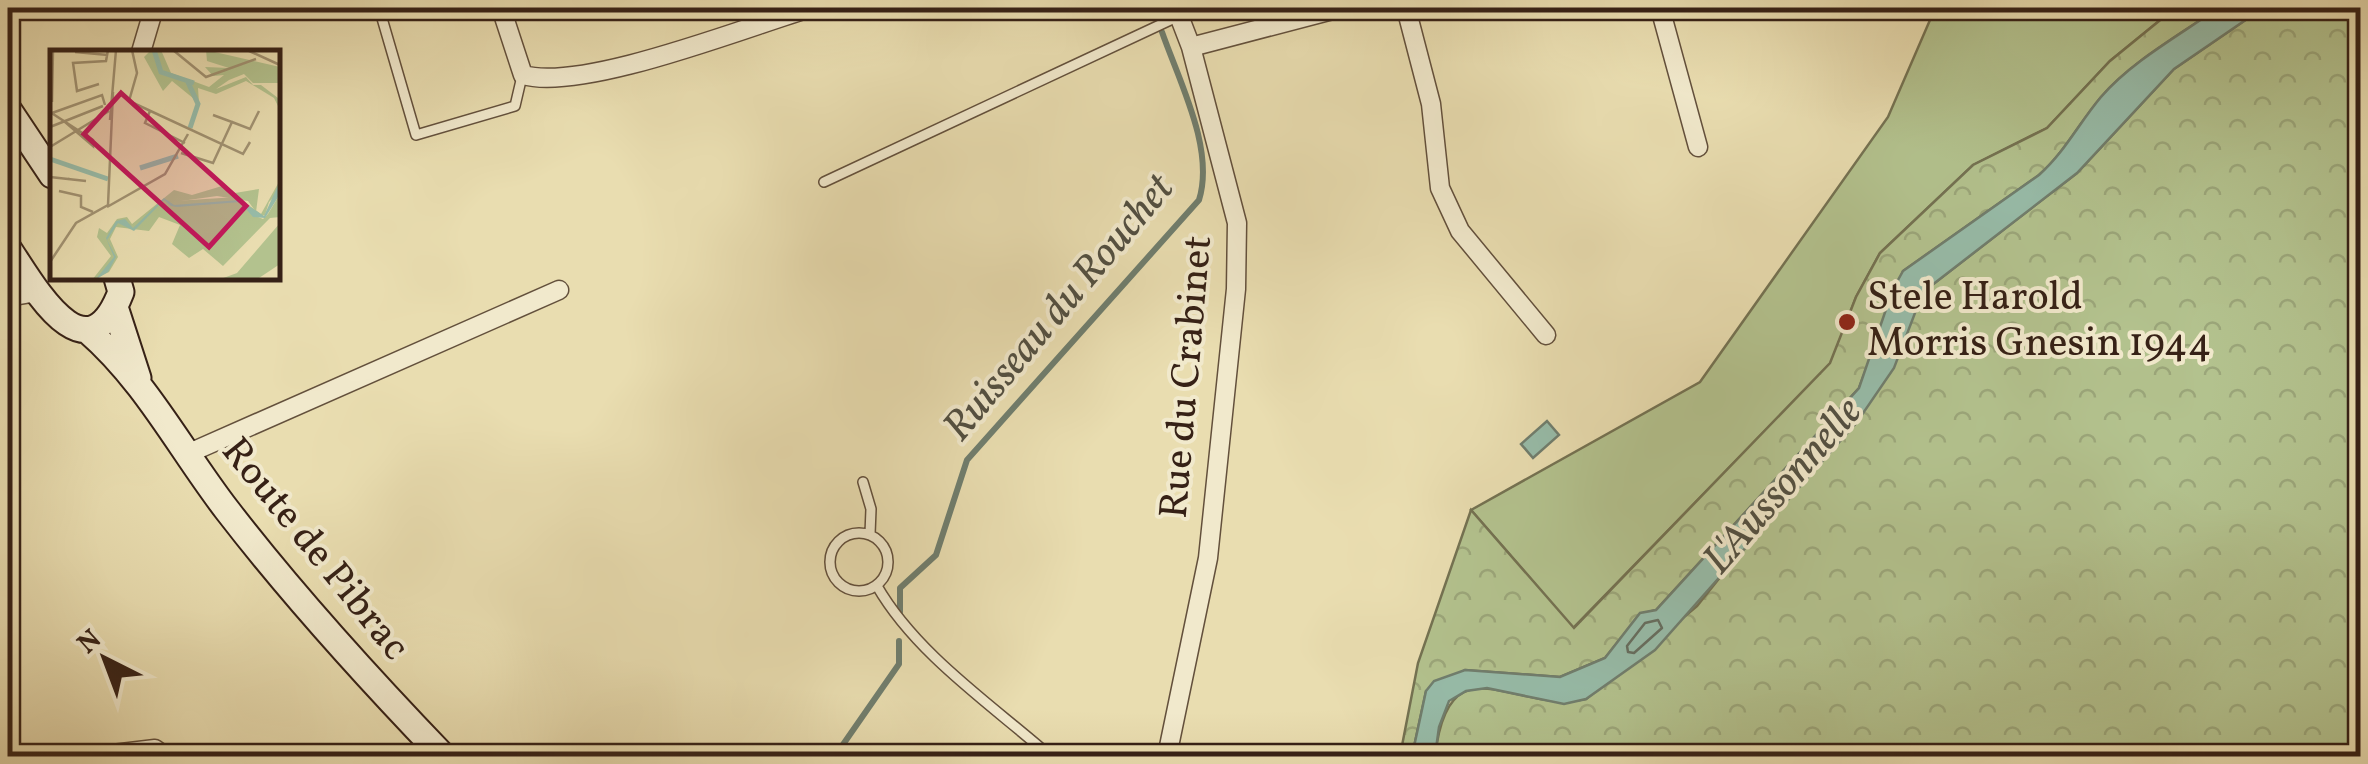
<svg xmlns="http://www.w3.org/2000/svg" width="2368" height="764" viewBox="0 0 2368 764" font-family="Vollkorn,serif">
	<defs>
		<pattern id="forest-crowns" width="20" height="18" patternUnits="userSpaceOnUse" patternTransform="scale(2.5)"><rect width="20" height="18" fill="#b3c28e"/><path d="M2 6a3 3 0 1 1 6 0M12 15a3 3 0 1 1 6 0" fill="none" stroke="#9ba67a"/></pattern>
	</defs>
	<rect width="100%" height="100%" fill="#e9ddb0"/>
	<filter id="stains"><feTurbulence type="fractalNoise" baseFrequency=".002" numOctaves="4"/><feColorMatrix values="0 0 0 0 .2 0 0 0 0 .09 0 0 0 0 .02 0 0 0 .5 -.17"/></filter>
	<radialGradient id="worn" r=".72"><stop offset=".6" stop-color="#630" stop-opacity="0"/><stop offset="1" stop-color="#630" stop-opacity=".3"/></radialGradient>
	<path fill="#b3c28e" stroke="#747252" stroke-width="2.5" d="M1975,8H2175L2110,61L2047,128L1973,165L1880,253L1856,297L1831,363L1573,628L1471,510L1700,382L1888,117L1930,20Z"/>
	<path fill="url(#forest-crowns)" stroke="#747252" stroke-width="2.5" d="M2175,8H2218C2180,35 2132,61 2101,97C2079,123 2065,152 2039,175L1903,271L1859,388L1656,610L1640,614L1605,658L1560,677L1465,670L1426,691L1412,756H1400L1418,663L1471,510L1574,628L1830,363L1856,297L1880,253L1973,165L2047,128L2110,61Z
		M2263,8H2360V756H1435C1449,637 1514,715 1586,699L1697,606L1761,526L1857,422L1923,292L2077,173L2174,69Z"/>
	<path fill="#97bca9" stroke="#707e6e" stroke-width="2.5" d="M2218,8H2263L2174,69L2077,173L1923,292L1894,368L1857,422L1655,650L1586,699L1564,704L1487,688L1466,691L1449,701L1439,727L1435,756H1412L1426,691L1434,681L1465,670L1560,677L1605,658L1640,613L1656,610L1859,388L1893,289L1903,271L2039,175C2065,152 2079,123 2101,97C2132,61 2180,35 2218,8Z
		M1547,421L1559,435L1533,458L1521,444Z"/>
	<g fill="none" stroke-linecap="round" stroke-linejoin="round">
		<path stroke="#666e60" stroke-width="2.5" d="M1658,620L1662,628L1634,653L1628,652L1627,646L1645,623Z"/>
		<path stroke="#707e6e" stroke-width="6" d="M1153,8L1157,17
			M900,612V588L936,555L967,460L1199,200C1215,149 1179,81 1162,32
			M835,756L899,664V641"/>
		<g stroke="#63503c" stroke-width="12">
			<path id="service" d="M379,8L416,135L515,106L522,76
				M824,182L1179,16
				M863,482L871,509L870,534
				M830 562a29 29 0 1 1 58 0a29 29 0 1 1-58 0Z
				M877,586C916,654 992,705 1050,756"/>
		</g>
		<g stroke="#63503c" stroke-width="21">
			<path id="minor" d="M501,8L523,75C583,92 746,27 810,8
				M1406,8L1431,104L1440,188L1460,231L1546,335
				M1660,8L1698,147
				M1191,47L1340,8
				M141,52L154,8
				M8,297L37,292
				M187,454L559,290
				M96,756L155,749L165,756
				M1167,756L1208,558L1236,289L1237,223L1191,47L1176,8"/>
		</g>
		<g stroke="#362116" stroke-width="29">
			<path id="secondary" d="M8,109L52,175
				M8,248C33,285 86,383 121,292L117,278
				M115,307L138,378
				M87,330C146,381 180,449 227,510C294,597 367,677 443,756"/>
		</g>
		<use href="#service" stroke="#f1e9cc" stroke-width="9"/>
		<use href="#minor" stroke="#f1e9cc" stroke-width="18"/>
		<use href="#secondary" stroke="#f1e9cc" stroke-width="25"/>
	</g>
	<circle fill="#8f2418" stroke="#f1e9cc" stroke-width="4" cx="1847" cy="322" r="10"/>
	<g text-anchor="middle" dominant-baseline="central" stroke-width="8" stroke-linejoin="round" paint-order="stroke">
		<g font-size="40" fill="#362116" stroke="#f1e9cc" text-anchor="start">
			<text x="1867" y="299">Stele Harold<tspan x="1867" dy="46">Morris Gnesin 1944</tspan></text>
		</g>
		<g font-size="40" fill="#362116" stroke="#f1e9cc">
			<text transform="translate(1188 377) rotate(-85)">Rue du Crabinet</text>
			<text transform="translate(314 550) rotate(51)">Route de Pibrac</text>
		</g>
		<g font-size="42" font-style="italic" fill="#535042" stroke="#f1e9cc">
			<text transform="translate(1060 309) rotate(-50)">Ruisseau du Rouchet</text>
			<text transform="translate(1784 487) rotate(-49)">L'Aussonnelle</text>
		</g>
	</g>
	<g transform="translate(50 50)">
		<rect width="230" height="230" fill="#e9ddb0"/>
		<path d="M172,136L185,143L209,139L206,162L198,151L167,146L124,152V140L142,145Z" fill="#b3c28e"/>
		<path d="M101,0H111L121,23L159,37L174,25L163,26L155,17L179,18L157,11L156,0L230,17V33H203L194,24L179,30L166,39L196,27L203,35H211L228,48L230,60L224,48L196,31L166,44L148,38L149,53L122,31L113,41L94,7ZM230,130L229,142L219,152L215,165L208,167L213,169L218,164L230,144V167L220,168L173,216L153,199L139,208L122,194L130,175L109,167L99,181L66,177L60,189L68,207L59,222L42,230L61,206L47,187L49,178L57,183L67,169L77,167L82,174L124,140V151L187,147L211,164ZM230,173V214L206,230H168L187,223Z" fill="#b3c28e"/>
		<path d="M230,131V144L215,168L203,167L190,152L127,157L121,156L114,150L84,181L68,173L57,190L66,207L58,222L45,230L64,207L56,188L66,171L75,169L83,178L114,148L124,155L190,150L214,166Z" fill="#97bca9"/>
		<path fill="none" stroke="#97bca9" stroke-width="5" d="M104,0L111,22L144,33M137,30L148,54L140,78M0,109L58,129M90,118L128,106"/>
		<path fill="none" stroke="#a19272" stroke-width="2.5" d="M123,0L156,27L206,9M197,0L230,15M25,2L58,5M49,34L27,41L23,13L56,11L58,0M79,51L193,104L200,92M79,51L87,23L82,0M2,52L3,0M100,61L95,73L135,93M0,62L43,90V96L15,72M2,63L52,45L55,55M60,70L66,0M182,72L200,79L209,61M0,77L53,56M0,97L59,61M131,103L163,113L182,72L163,65M0,127L36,131L18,129M9,141L31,146V157L43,162M57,157L115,124L138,84M0,212L26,173L58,155L63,42"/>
		<path fill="#c2185b" fill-opacity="0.15" stroke="#c2185b" stroke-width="5" d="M71,43L196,156L159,197L34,84Z"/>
		<rect width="230" height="230" fill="none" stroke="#362116" stroke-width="5"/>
	</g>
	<rect width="2368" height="764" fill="none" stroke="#e9ddb0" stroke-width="40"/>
	<rect x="10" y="10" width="2348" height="744" fill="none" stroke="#362116" stroke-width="5"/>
	<rect x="20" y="20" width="2328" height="724" fill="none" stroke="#362116" stroke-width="2.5"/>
	<g transform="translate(105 659) rotate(318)" stroke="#f1e9cc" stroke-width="8" paint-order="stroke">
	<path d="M0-8L18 38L0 25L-18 38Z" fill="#362116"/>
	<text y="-15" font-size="28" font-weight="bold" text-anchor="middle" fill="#362116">N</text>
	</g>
	<rect width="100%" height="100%" filter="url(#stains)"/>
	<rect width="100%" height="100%" fill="url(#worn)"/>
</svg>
